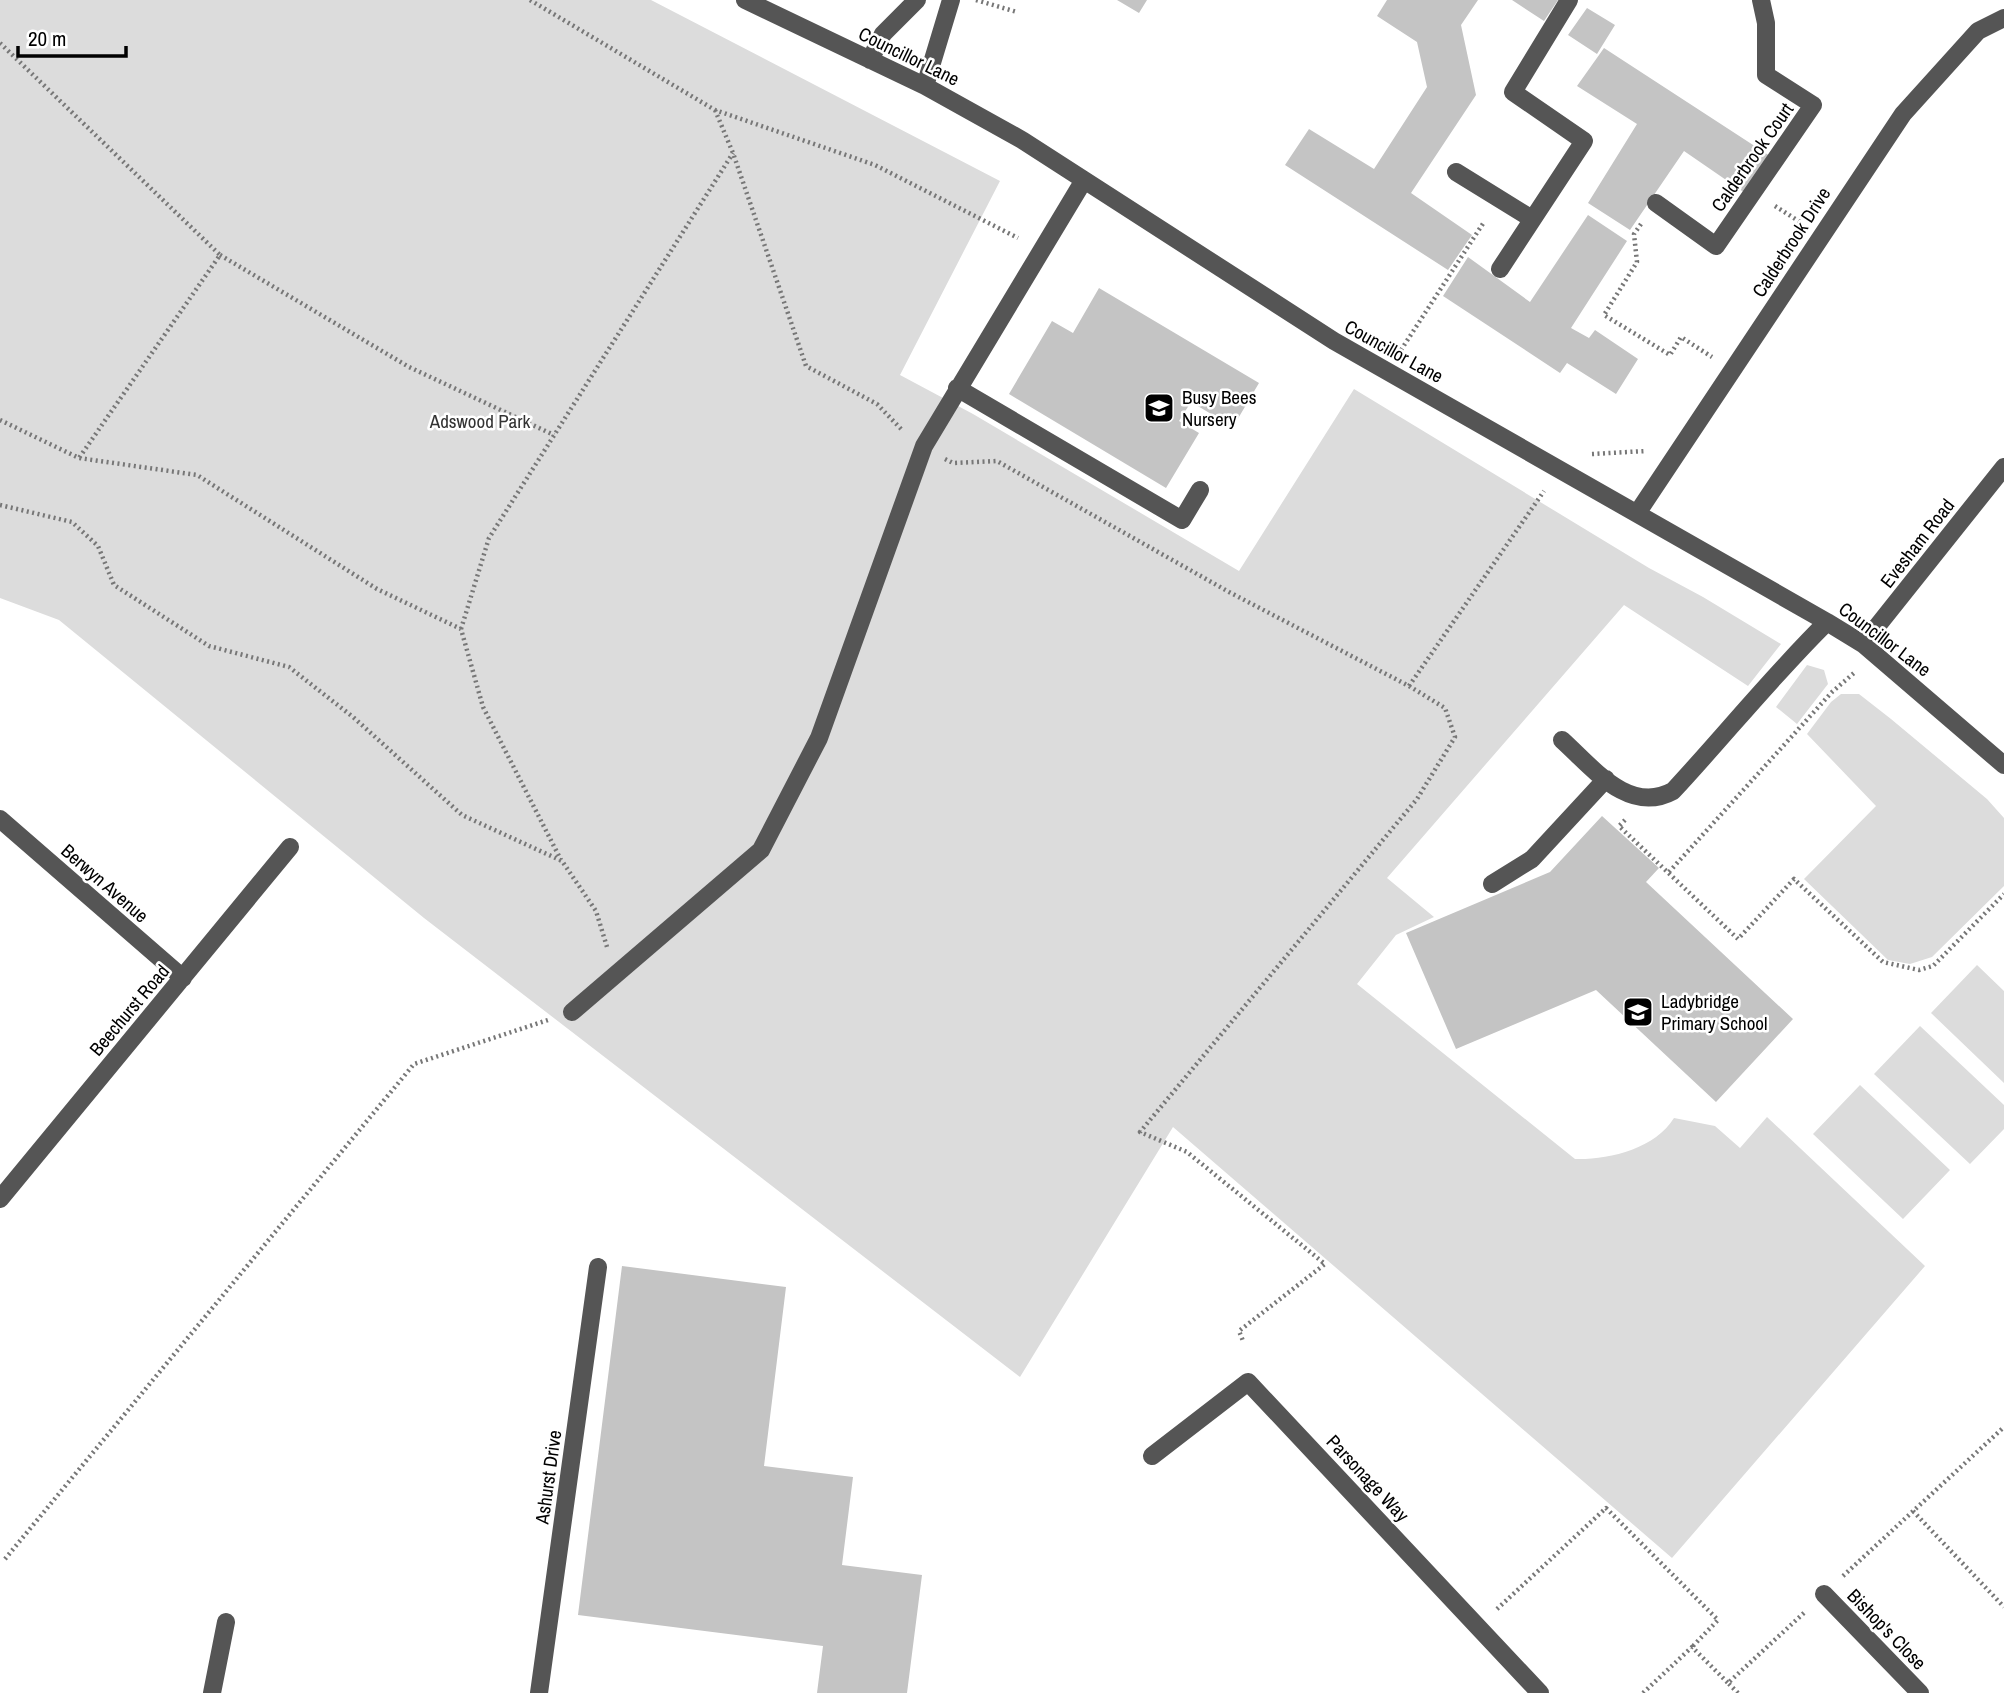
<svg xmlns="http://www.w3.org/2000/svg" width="2004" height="1693" viewBox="0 0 2004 1693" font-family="'Archivo Narrow',sans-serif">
	<rect width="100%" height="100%" fill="#fff"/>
	<path fill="#dcdcdc" d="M0,0H651L1000,181L900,375L973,414L1239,571L1354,389L1649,568L1703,597L1781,644L1748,686L1624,605L1387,878L1434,917L1396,935L1357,984L1575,1159C1608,1160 1655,1149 1674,1118L1715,1126L1740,1148L1767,1117L1925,1266L1672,1558L1173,1127L1020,1377L424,918L59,620L0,598Z
		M1807,665L1824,670L1828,684L1797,724L1776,707Z
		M1841,694H1859L1891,719L1987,799L2004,818V886L1932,957L1910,964L1888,960L1804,879L1876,806L1807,734L1831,702Z
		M1977,965L2004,991V1083L1931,1013Z
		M1920,1026L2004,1105V1129L1970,1164L1874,1074Z
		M1860,1085L1950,1170L1903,1219L1813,1134Z"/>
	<path fill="#c4c4c4" d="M1117,0H1147L1139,13Z
		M1387,0H1478L1461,25L1476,95L1411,193L1472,235L1448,270L1285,165L1309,129L1374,169L1427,87L1417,42L1377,16Z
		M1512,0H1558L1544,21Z
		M1587,8L1615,25L1597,54L1568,35Z
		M1604,48L1770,156L1745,193L1684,151L1630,230L1588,203L1637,124L1577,86Z
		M1588,215L1627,241L1571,328L1589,338L1595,330L1638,359L1616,394L1567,363L1560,373L1443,296L1468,257L1530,302Z
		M1099,288L1259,383L1233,427L1191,402L1179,421L1199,433L1166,488L1009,394L1052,321L1073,333Z
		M1602,816L1659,868L1646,882L1793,1019L1716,1102L1596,990L1456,1049L1406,933L1550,872Z
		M622,1266L786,1287L764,1466L853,1477L842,1565L922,1575L907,1693H817L823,1646L578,1615Z"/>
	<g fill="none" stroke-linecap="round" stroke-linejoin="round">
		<path stroke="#777" stroke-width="4.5" stroke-dasharray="2 3.5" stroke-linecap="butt" d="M530,0L715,110L875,165L1018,238
			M976,0L1017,12
			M0,43L220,255L79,458
			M715,110L733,153L806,366L877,404L903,431
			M1775,206L1800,222
			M1641,224L1634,234L1637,262L1604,315L1670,355L1681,337L1712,357
			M220,255L409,367L554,435
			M1401,350L1484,222
			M0,420L79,458L197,475L377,589L461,629L483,707L561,860
			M1592,454L1646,451
			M945,459L953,463L997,461L1229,592L1409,686L1445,708L1455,737L1417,799L1140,1132L1187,1152L1325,1264L1239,1331L1243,1341
			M0,505L72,522L98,546L114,585L209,646L289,667L353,717L462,815L562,861L596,911L607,947
			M461,629L489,538L733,153
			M1409,686L1544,491
			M1625,820L1619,826L1738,939L1794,879L1883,962L1919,970L1933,966L2004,894
			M1669,872L1832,692L1854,673
			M1913,1511L2004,1607
			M5,1559L414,1064L548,1020
			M1843,1576L2004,1427
			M1497,1609L1606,1508L1718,1620L1692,1647
			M1643,1693L1692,1647L1728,1683
			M1738,1693L1728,1683L1806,1611"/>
		<path stroke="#555" stroke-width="18" d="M745,0L925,86L1022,140L1334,341L1827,622L1863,644L2004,765
			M870,60L883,34L917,0
			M925,86L951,0
			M1456,172L1532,219
			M1656,203L1716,246L1813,105L1766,75V23L1761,0
			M1500,269L1584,141L1513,92L1569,0
			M957,388L1182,520L1200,490
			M1638,512L1903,114L1978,31L2004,18
			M1863,644L2004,467
			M1562,740C1593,768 1629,815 1673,791C1725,735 1773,675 1827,622
			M0,819L183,978
			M1492,884L1532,859L1606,779
			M572,1012L761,850L819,738L924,446L1084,180
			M0,1199L290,847
			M1152,1456L1248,1382L1540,1693
			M1824,1594L1920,1693
			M212,1693L226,1622
			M539,1693L598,1267"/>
	</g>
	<defs>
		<g id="school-square" transform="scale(1.575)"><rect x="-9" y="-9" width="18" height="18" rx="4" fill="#000" stroke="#fff"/><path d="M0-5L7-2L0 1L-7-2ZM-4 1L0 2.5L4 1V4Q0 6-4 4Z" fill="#fff"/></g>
	</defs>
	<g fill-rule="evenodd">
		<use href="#school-square" x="1159" y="408"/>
		<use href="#school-square" x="1638" y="1012"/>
	</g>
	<g text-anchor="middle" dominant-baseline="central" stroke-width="5" stroke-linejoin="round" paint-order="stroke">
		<g font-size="19" fill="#000" stroke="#fff">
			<text transform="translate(909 56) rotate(26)">Councillor Lane</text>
			<text transform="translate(1752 157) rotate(-55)">Calderbrook Court</text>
			<text transform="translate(1791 242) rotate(-57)">Calderbrook Drive</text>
			<text transform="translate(1394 351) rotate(29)">Councillor Lane</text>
			<text transform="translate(1917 543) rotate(-52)">Evesham Road</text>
			<text transform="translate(1885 639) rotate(37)">Councillor Lane</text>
			<text transform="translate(105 883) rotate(41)">Berwyn Avenue</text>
			<text transform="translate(129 1010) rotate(-50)">Beechurst Road</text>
			<text transform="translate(548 1477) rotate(-82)">Ashurst Drive</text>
			<text transform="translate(1368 1478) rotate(47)">Parsonage Way</text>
			<text transform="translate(1887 1629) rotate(46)">Bishop's Close</text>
		</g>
		<g font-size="19" fill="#000" stroke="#fff" text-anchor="start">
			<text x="1182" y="397">Busy Bees<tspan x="1182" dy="22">Nursery</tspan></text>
			<text x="1661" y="1001">Ladybridge<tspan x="1661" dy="22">Primary School</tspan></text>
		</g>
		<g font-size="19" fill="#333" stroke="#fff">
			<text x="480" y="421">Adswood Park</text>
		</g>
	</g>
	<path d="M18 46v10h108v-10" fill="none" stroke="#000000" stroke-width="3.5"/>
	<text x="28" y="46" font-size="21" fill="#000000" stroke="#ffffff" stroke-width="5" paint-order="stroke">20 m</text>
</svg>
